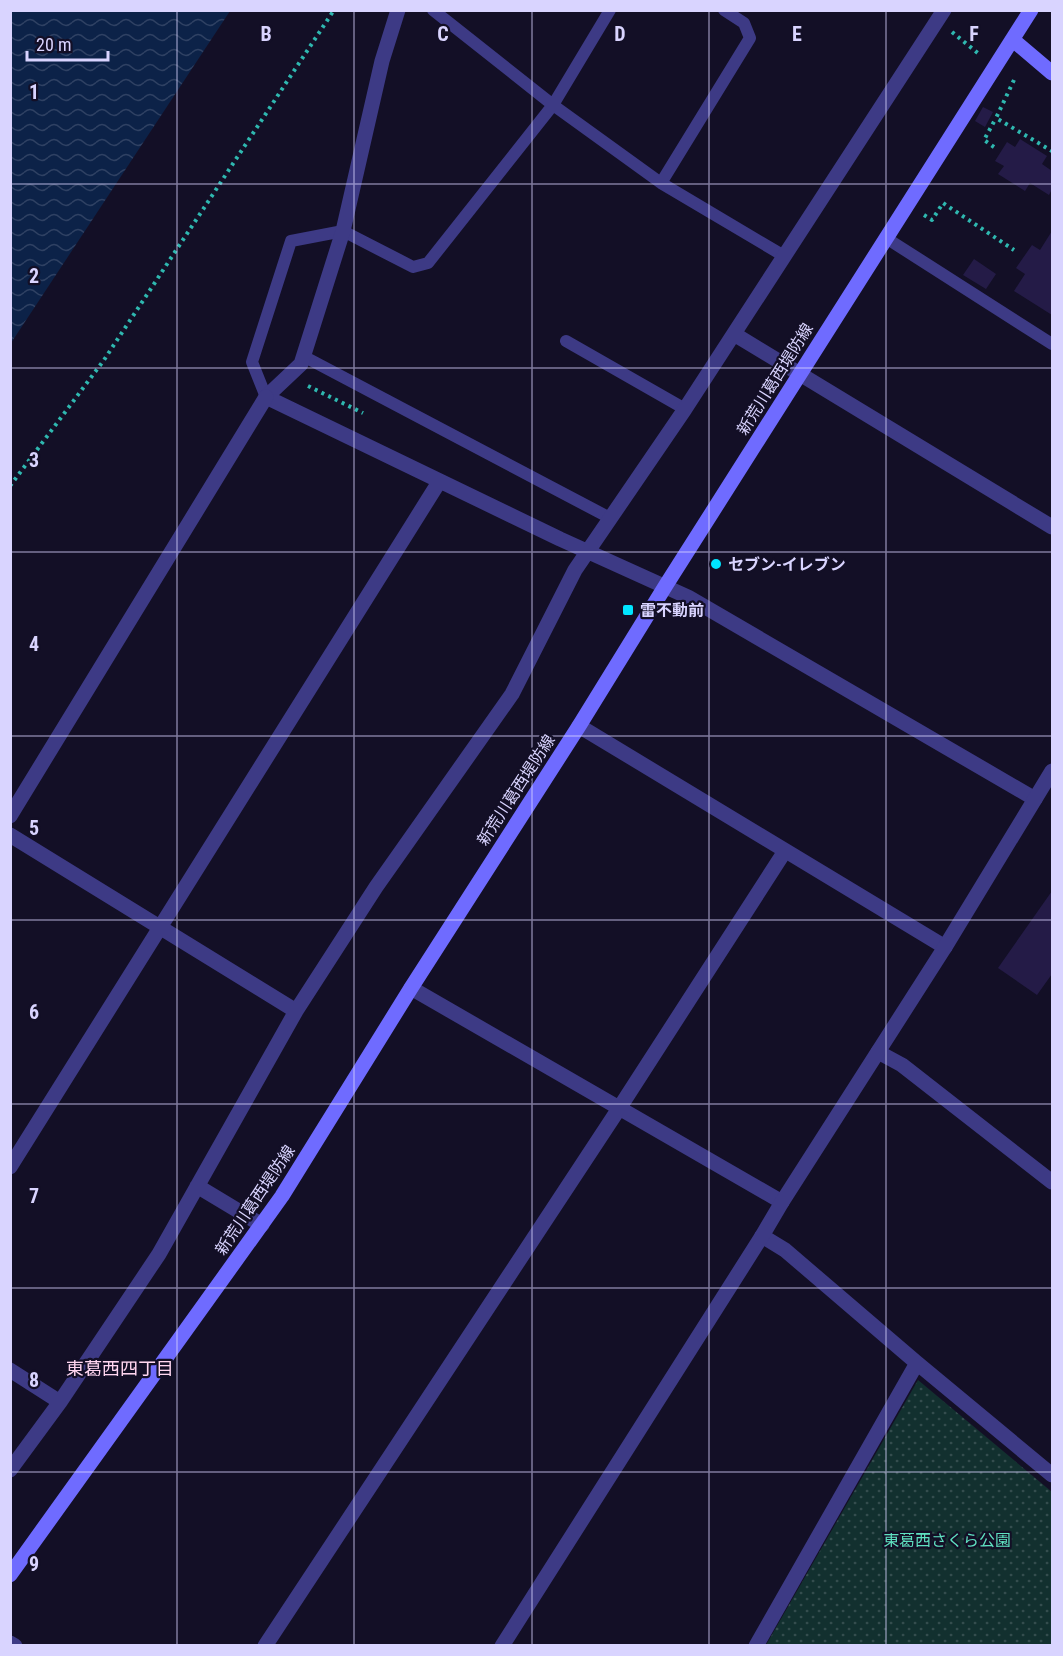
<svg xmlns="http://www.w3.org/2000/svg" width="1063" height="1656" viewBox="0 0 1063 1656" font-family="'Roboto Condensed','Noto Sans JP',sans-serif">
	<defs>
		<pattern id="grass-dots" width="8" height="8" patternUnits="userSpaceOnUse" patternTransform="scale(1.5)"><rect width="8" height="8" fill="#12302f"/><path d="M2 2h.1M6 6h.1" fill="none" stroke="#344d4e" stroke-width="1.8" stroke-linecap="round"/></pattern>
		<pattern id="water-waves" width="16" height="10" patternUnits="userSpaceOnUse" patternTransform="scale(1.5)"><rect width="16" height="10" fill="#0c2248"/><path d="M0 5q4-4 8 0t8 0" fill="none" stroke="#2f4163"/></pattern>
	</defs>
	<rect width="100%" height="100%" fill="#130f26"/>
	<path fill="url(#grass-dots)" d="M918,1380L1052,1492V1645H766Z"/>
	<path fill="url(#water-waves)" d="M11,10L230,11L11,343L10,11Z"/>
	<path fill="#241b47" d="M983,107L993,112L985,127L975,121Z
		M1020,139L1047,156L1042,164L1052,171V189L1049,195L1030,183L1025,191L998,174L1004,166L995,161L1007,142L1015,147Z
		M1052,231V315L1014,291L1025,274L1016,268L1032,245L1040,250Z
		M974,259L996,274L986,289L963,275Z
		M1052,891V974L1037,995L998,968Z"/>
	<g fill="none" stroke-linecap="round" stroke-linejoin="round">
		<path stroke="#2fb8b0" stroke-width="4" stroke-dasharray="3 4.5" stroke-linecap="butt" d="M952,32L979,54
			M1014,80L996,118L1052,151
			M994,147L984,140L996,118
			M924,215L932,220L943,203L1014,250
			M308,386L363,413
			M10,486L104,360L334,10"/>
		<path stroke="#3d3a85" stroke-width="12" d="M433,10L553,105L661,183L784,256
			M661,183L750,38L744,23L724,10
			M886,238L1052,344
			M566,341L685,409
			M303,356L610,518
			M266,397L252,362L291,241L343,231L413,267L428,263L553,105L610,10"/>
		<path stroke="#3d3a85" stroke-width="15" d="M398,10L382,61L343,231L301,364L266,397L560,539L688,597L1035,799
			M734,334L1052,527
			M579,726L945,947
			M10,835L296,1011
			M411,988L782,1202
			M878,1052L902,1065L1052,1182
			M10,1167L439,482
			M197,1186L262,1225
			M762,1236L785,1250L917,1363L1052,1475
			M10,1370L60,1402
			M10,1470L60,1402L159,1254L296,1011L376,887L512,694L575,570L685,409L944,10
			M10,1643L15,1646
			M265,1646L620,1107L785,851
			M756,1646L917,1363"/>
		<path stroke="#3d3a85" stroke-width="15" d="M10,816L266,397
			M502,1646L762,1236L782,1202L945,947L1052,771"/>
		<path stroke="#6f6bff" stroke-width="15" d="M1013,40L1052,73
			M10,1575L282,1196L411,988L579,726L666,585L1031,10"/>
	</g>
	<path fill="none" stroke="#d9d4ff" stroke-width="1.5" stroke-opacity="0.55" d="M177,10V1646M354,10V1646M532,10V1646M709,10V1646M886,10V1646M10,184H1052M10,368H1052M10,552H1052M10,736H1052M10,920H1052M10,1104H1052M10,1288H1052M10,1472H1052"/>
	<g fill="#00e5ff" stroke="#130f26" stroke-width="2">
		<circle cx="716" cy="564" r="6"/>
		<rect x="622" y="604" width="12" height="12" rx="3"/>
	</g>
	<g text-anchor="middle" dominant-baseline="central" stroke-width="4.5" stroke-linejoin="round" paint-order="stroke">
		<g font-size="16" fill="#d9d4ff" stroke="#130f26">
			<text transform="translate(775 379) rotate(-58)">新荒川葛西堤防線</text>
			<text transform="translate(516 790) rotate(-57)">新荒川葛西堤防線</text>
			<text transform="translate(255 1200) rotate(-56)">新荒川葛西堤防線</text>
		</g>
		<g font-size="16" font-weight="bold" fill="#d9d4ff" stroke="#130f26" text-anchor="start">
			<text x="728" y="564">セブン-イレブン</text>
			<text x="640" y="610">雷不動前</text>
		</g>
		<g font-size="16" fill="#5fe0c0" stroke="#130f26">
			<text x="947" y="1540">東葛西さくら公園</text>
		</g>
		<g font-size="18" fill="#ffd6f0" stroke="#130f26">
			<text x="120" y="1368">東葛西四丁目</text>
		</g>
	</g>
	<g font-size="20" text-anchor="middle" font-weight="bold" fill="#d9d4ff" stroke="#130f26" stroke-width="4.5" stroke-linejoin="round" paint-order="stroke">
		<text x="266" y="41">B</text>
		<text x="443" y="41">C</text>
		<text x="620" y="41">D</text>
		<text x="797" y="41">E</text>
		<text x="974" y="41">F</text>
		<text x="34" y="99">1</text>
		<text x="34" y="283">2</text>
		<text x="34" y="467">3</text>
		<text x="34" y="651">4</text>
		<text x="34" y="835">5</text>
		<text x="34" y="1019">6</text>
		<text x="34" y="1203">7</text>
		<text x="34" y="1387">8</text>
		<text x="34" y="1571">9</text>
	</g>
	<rect width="1063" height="1656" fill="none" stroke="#d9d4ff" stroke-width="24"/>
	<path d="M27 51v9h81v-9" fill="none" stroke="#d9d4ff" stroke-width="3"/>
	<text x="36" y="51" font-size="18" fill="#d9d4ff" stroke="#130f26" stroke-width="4.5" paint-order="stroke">20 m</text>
</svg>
